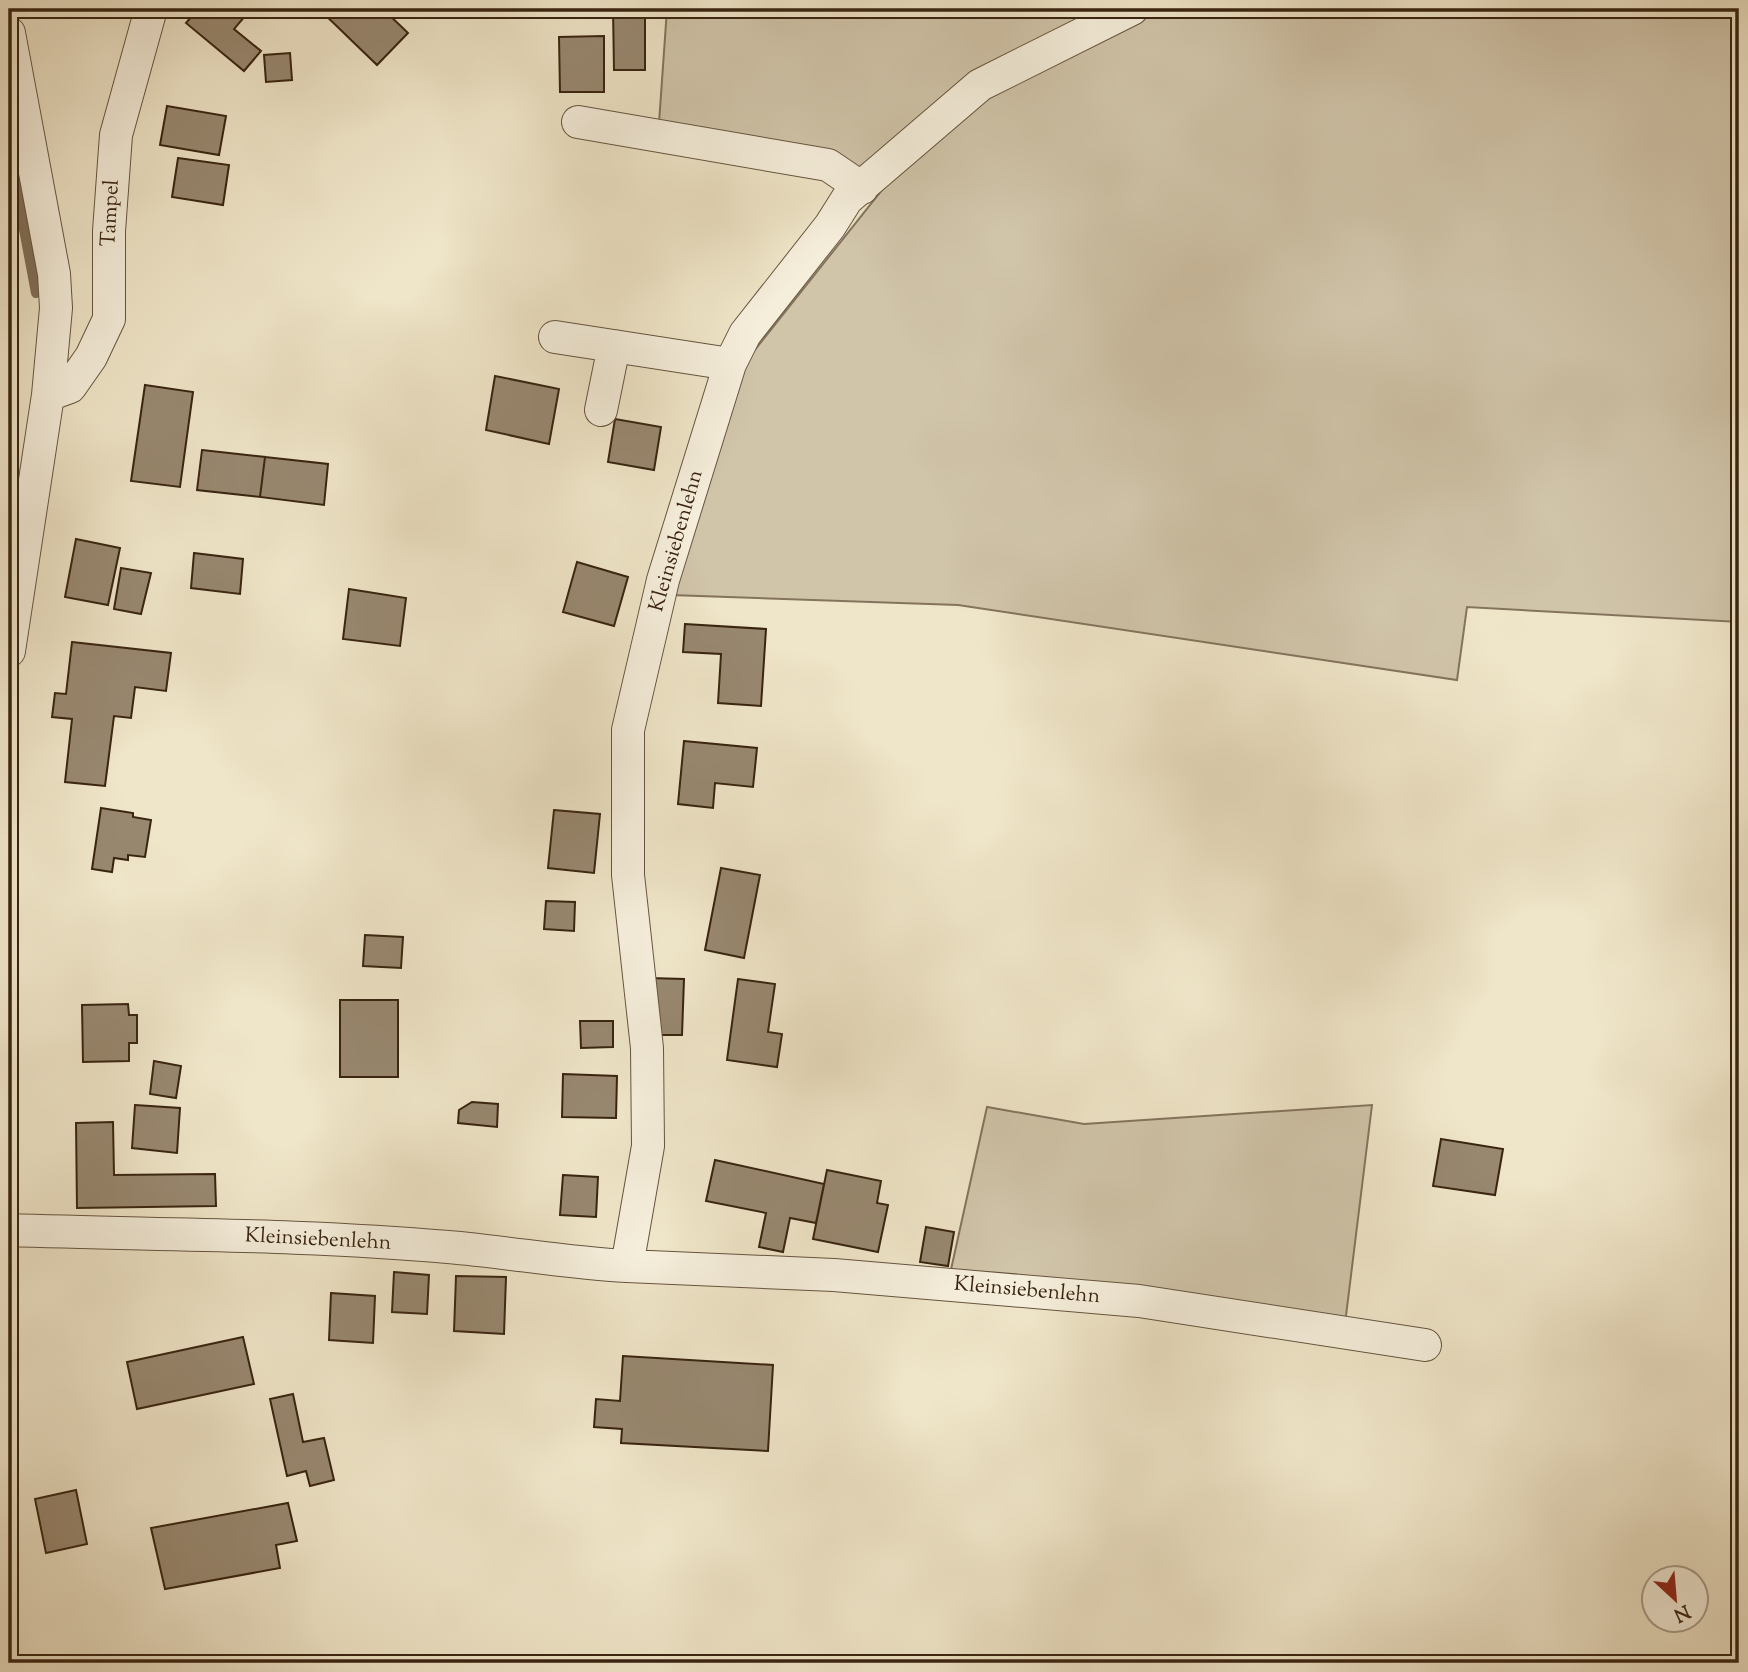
<svg xmlns="http://www.w3.org/2000/svg" width="1748" height="1672" viewBox="0 0 1748 1672" font-family="'Sorts Mill Goudy',serif">
	<rect width="100%" height="100%" fill="#efe5c8"/>
	<filter id="stains"><feTurbulence type="fractalNoise" baseFrequency=".00286" numOctaves="4"/><feColorMatrix values="0 0 0 0 .2 0 0 0 0 .09 0 0 0 0 .02 0 0 0 .5 -.17"/></filter>
	<radialGradient id="worn" r=".72"><stop offset=".6" stop-color="#630" stop-opacity="0"/><stop offset="1" stop-color="#630" stop-opacity=".3"/></radialGradient>
	<path fill="#d0c4a9" stroke="#84745d" stroke-width="2" d="M667,9H1739V622L1467,607L1457,680L958,605L671,595L746,361L893,176L659,123Z
		M1372,1105L1344,1332L948,1283L987,1107L1084,1124Z"/>
	<g fill="none" stroke-linecap="round" stroke-linejoin="round">
		<path stroke="#81705a" stroke-width="10" d="M9,150L36,293"/>
	</g>
	<path fill="#988870" stroke="#392411" stroke-width="2" d="M198,9H251L234,29L261,51L244,71L186,23Z
		M319,9H383L408,33L377,65Z
		M613,9H645V70H614Z
		M604,36V92H560L559,37Z
		M290,53L292,80L266,82L264,55Z
		M167,106L226,116L219,155L160,145Z
		M178,158L229,165L223,205L172,197Z
		M495,376L559,389L549,444L486,430Z
		M145,385L193,392L180,487L131,481Z
		M615,419L661,427L654,470L608,462Z
		M202,450L265,457L260,497L197,490Z
		M265,457L328,464L324,505L260,497Z
		M76,539L120,548L108,605L65,597Z
		M194,553L243,559L240,594L191,588Z
		M577,562L628,577L614,626L563,612Z
		M121,568L151,573L141,614L114,609Z
		M349,589L406,598L400,646L343,639Z
		M685,624L766,629L761,706L718,703L721,654L683,652Z
		M72,642L171,653L166,691L135,687L131,718L114,716L105,786L65,782L72,719L52,717L55,693L66,694Z
		M684,741L757,748L753,787L715,783L713,808L678,804Z
		M101,808L133,813V817L151,820L145,857L128,855V860L114,858L112,872L92,869Z
		M554,810L600,814L594,873L548,868Z
		M721,868L760,875L744,958L705,950Z
		M546,901L575,902L574,931L544,929Z
		M365,935L403,937L401,968L363,966Z
		M649,978L684,979L682,1035H647Z
		M738,979L775,984L768,1032L782,1034L777,1067L727,1060Z
		M340,1000H398V1077H340Z
		M128,1004L129,1015H137V1043H129V1061L83,1062L82,1005Z
		M580,1021H613V1047L581,1048Z
		M154,1061L181,1066L176,1098L150,1094Z
		M563,1074L617,1076L616,1118L562,1117Z
		M472,1102L498,1104L497,1127L458,1123L459,1110Z
		M135,1105L180,1108L177,1153L132,1148Z
		M113,1122L114,1175L215,1174L216,1206L77,1208L76,1123Z
		M1441,1139L1503,1149L1495,1195L1433,1186Z
		M715,1160L824,1184L816,1223L790,1218L783,1252L759,1247L766,1213L706,1201Z
		M827,1170L881,1181L877,1203L888,1205L878,1252L813,1239Z
		M563,1175L598,1177L596,1217L560,1215Z
		M926,1227L954,1232L948,1266L920,1262Z
		M394,1272L429,1275L427,1314L392,1312Z
		M456,1276L506,1277L504,1334L454,1331Z
		M331,1293L375,1296L373,1343L329,1340Z
		M243,1337L254,1384L137,1409L127,1362Z
		M623,1356L773,1365L768,1451L621,1443L622,1429L594,1427L596,1399L620,1401Z
		M293,1394L303,1442L324,1438L334,1480L310,1486L306,1471L287,1476L270,1399Z
		M76,1490L87,1544L46,1553L35,1499Z
		M288,1503L297,1541L276,1545L280,1568L165,1589L151,1528Z"/>
	<g fill="none" stroke-linecap="round" stroke-linejoin="round">
		<g stroke="#66543f" stroke-width="34">
			<path id="minor" d="M9,33L54,274L56,308L48,395L9,651
				M578,122L828,165L862,188
				M555,337L730,364
				M48,395L70,387L91,357L109,319V231L116,135L151,9
				M601,410L614,346
				M9,1230C155,1235 302,1234 448,1247C508,1252 567,1263 627,1266L648,1146L647,1048L628,875V730L663,580L730,364L745,334L830,226L847,199L980,85L1132,9
				M627,1266L834,1275L1139,1301L1425,1345"/>
		</g>
		<use href="#minor" stroke="#f5eedb" stroke-width="32"/>
	</g>
	<g text-anchor="middle" dominant-baseline="central" stroke-width="5" stroke-linejoin="round" paint-order="stroke">
		<g font-size="21" fill="#392411" stroke="#f5eedb">
			<text transform="translate(111 213) rotate(-87)">Tampel</text>
			<text transform="translate(677 541) rotate(-74)">Kleinsiebenlehn</text>
			<text transform="translate(318 1240) rotate(3)">Kleinsiebenlehn</text>
			<text transform="translate(1027 1291) rotate(5)">Kleinsiebenlehn</text>
		</g>
	</g>
	<rect width="1748" height="1672" fill="none" stroke="#efe5c8" stroke-width="35"/>
	<rect x="10" y="10" width="1727" height="1651" fill="none" stroke="#392411" stroke-width="3.5"/>
	<rect x="18" y="18" width="1713" height="1637" fill="none" stroke="#392411" stroke-width="2"/>
	<g transform="translate(1675 1599) rotate(154)"><circle r="33" fill="#f5eedb" stroke="#aa9d8a" stroke-width="2"/>
	<path d="M0-5L12 26L0 18L-12 26Z" fill="#8f2418"/>
	<text y="-10" font-size="19" font-weight="bold" text-anchor="middle" fill="#392411">N</text>
	</g>
	<rect width="100%" height="100%" filter="url(#stains)"/>
	<rect width="100%" height="100%" fill="url(#worn)"/>
</svg>
